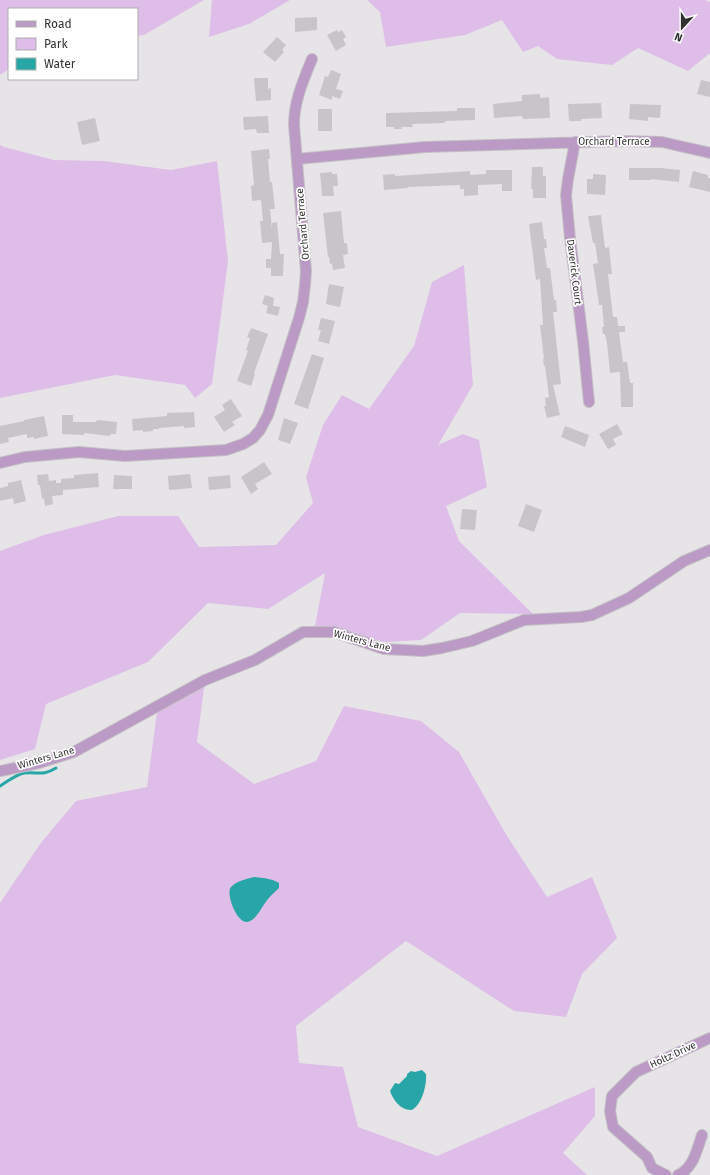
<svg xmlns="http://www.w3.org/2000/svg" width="710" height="1175" viewBox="0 0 710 1175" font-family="'Fira Sans',sans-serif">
	<rect width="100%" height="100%" fill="#e7e4e8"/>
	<path fill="#debee8" d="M0,0H204L144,35L137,36V9H9V69L0,75Z
		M212,0H290L249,24L209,37Z
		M367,0H705L710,2V53L688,71L638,48L612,65L557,59L538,46L523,52L502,20L465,35L386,47L380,12Z
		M0,145L4,147L54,160L104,161L171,170L217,161L228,261L212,384L195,398L185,385L115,375L0,398Z
		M464,265L473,385L438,445L463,434L479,440L487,487L446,506L459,541L533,614L460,613L421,640L385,642L315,626L325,573L268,609L208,603L148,662L46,704L35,749L0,760V551L44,535L118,516H178L199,547L276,545L313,503L306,477L323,425L342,395L369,409L414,346L432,282Z
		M205,680L197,742L254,784L316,761L344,706L421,721L459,752L507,836L547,897L592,877L617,938L582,974L566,1017L514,1011L406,941L296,1026L299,1063L343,1067L358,1127L437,1156L595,1087V1116L563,1153L587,1175H0V903L40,844L76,801L147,787L158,705Z"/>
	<path fill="#28a5a7" d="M254,877C263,878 270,878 279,883V888C275,892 271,895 268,899C262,906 258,917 250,921C238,928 225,893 231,887C236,881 247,879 254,877Z
		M422,1070L426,1074C427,1085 422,1104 412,1110C401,1111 393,1100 390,1091L395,1083L399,1084L407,1076V1074L411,1071L415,1072Z"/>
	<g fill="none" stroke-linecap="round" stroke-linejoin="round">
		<path stroke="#28a5a7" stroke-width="3" d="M0,786C6,782 19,773 25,773C39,772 43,776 56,768"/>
	</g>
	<path fill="#c7c5c8" d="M317,17V30L295,32V18Z
		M337,30L338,32L342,30L346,37L343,39L346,45L336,51L327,35Z
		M277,37L286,45L282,50L284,52L275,62L263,52Z
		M331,70L341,74L336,89L343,91L340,99L332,96V100L319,95L325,76L328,77Z
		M254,78H268V89L271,88V100L256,101Z
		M701,80L710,82V97L697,94Z
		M540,94V98L549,97L550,118L523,119L522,116L494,118L493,104L522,101V95Z
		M601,103L602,118L581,119V121H569L568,104Z
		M630,104L661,105L660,118L648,117V121L629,119Z
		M457,108H475V120L445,121V123L412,124L413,127H401L402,129H394V127H386V113L457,111Z
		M318,109H332V131H318Z
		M268,116L269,133H257L256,129L244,130L243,117Z
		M95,118L100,141L82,145L77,122Z
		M269,149L270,159H268L270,182H272L275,209H270L272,229V223L277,222L280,254H284L283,276H271V268H266V259H271L272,242L262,243L260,221H263L261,200L252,201L251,186L254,185L251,151Z
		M532,167H543V176H546V198H533V189H531Z
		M629,168H661L680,170L679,182L651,179V180H629Z
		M486,170H512V191H502V184L478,185V195L464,196V189H460V185L407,187L408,188L384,190L383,175L395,174V176L470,171V175L486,174Z
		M693,171L708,175V178H710V192L689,187Z
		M332,172V174H337L338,186H333L334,196H322L320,173Z
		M593,174L606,175L605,195L587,194V179H593Z
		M341,211L344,243H347L348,254L343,255L345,268L333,270L332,264H330L329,257H328L323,213Z
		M601,215L605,248L609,247L612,274H608L613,317H617L618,326H625V332H619L623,362H627L630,383H633V407H621L620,372L610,373L607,343L605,334H603L602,327H604L602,305H599L593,264L598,263L595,243H593L588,216Z
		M542,222L544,239H546L547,248H544L547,268H550L554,300H556L557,312H553L561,384L553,385L560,415L547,418L544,406H546L545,398L549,397L545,366H544L543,359H544L540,325H543L540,279L536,280L529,224Z
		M329,284L344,287L340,307L326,304Z
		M265,295L274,298L273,306L280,307L278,316L266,313L268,306L262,304Z
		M321,318L335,321L329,344L318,341L321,330H318Z
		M251,328L268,334L254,373L255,374L251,386L237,381L248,351L246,350L250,338L247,337Z
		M312,354L324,358L308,409L294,404Z
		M231,399L242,416L232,422L235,425L224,432L214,417L225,410L222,405Z
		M194,412L195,427L184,428V426L159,428V429H153V431L143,432V430L133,431L132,419L167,416V413Z
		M62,415H73V422H96L97,420L117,422L116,434H110V436L84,433V435L62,434Z
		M44,416L48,436L34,439V437L27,438V434L8,438L9,442L0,444V426L24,421V420Z
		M284,418L298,423L290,444L278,440Z
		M617,424L623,434L613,439L616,445L608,449L599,434Z
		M565,426L589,435L585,447L561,437Z
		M264,462L272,474L255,484L258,489L251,494L241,477Z
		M98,473L99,487L63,490V495L52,496L53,504L45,506L44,498L42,499L40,485H38L37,475L48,474L49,481L56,480V483H61V479L74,478V475Z
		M190,474L192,488L169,490L168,476Z
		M114,475L132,476V489H113Z
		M230,475L231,488L209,490L208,477Z
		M21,480L26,501L14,504L13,498L0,501V488L8,486V483Z
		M526,504L542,510L534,532L518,526Z
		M462,509L477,510L475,530L460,529Z"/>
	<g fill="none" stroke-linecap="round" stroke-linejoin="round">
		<g stroke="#c3c0c4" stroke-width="12">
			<path id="minor" d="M575,142L568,179L566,195L570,238L583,341L589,402
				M297,159L425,147L622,141L662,142L710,153
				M0,463L25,457L79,452L125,456L226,450L243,444L253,438L260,430L268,415L299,318L303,302L305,285L306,271L294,125C294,101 303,81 312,59
				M0,771L39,763L74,752L205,680L255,660L303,632H334L384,649L423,651L442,648L472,641L524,620L581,617L592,615L629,598L684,561L710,550
				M666,1175L652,1168L647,1157L613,1127L610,1111L612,1096L636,1072L710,1038
				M678,1175C693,1169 697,1150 702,1135"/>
		</g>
		<use href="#minor" stroke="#bb9ac6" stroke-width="10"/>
	</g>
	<g text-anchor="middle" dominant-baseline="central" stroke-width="3.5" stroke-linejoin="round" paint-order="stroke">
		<g font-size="10" fill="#323132" stroke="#fff">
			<text x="614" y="142">Orchard Terrace</text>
			<text transform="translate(303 224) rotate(-95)">Orchard Terrace</text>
			<text transform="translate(574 272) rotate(83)">Daverick Court</text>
			<text transform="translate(362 641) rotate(15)">Winters Lane</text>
			<text transform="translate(46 758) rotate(-16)">Winters Lane</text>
			<text transform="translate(673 1055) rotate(-25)">Holtz Drive</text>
		</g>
	</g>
	<rect x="8" y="8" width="130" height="72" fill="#ffffff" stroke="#adadad"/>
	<rect x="16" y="21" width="20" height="6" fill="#bb9ac6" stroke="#adadad"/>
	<text x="44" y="28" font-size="12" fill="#323132">Road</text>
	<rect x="16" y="38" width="20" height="12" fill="#debee8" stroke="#adadad"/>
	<text x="44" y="48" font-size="12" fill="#323132">Park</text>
	<rect x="16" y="58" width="20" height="12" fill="#28a5a7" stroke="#adadad"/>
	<text x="44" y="68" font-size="12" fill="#323132">Water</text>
	<g transform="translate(682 28) rotate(201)" stroke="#ffffff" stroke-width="3" paint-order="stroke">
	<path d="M0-3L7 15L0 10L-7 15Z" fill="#323132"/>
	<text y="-6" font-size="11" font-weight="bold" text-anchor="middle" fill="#323132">N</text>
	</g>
</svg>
